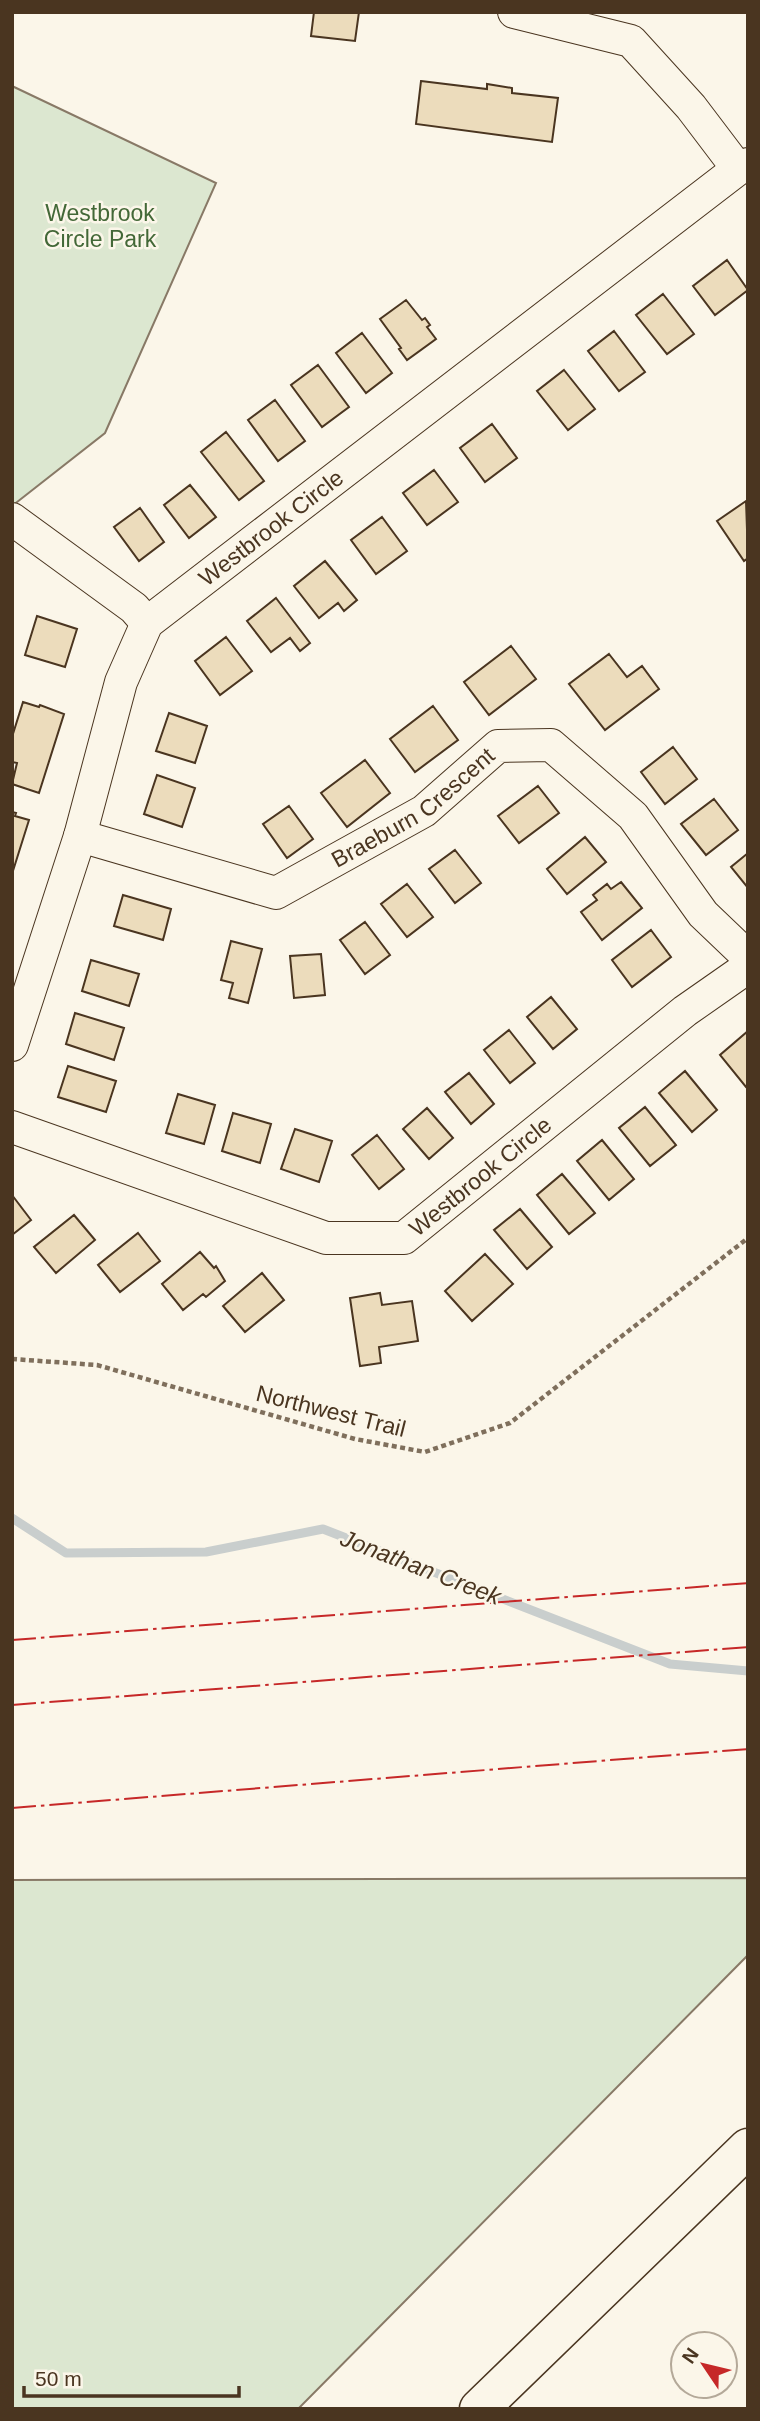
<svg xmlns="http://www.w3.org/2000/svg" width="760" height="2421" viewBox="0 0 760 2421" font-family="Helvetica,sans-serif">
	<rect width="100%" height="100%" fill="#fbf6e9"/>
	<path fill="#dce7d0" stroke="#887966" stroke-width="2" d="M12,86L216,183L105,433L12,506Z
		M748,1878V1955L298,2409H12V1880Z"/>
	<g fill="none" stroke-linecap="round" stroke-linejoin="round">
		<path stroke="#c9cecd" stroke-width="9" d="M12,1518L66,1553L206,1552L323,1529L670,1664L748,1671"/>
	</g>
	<path fill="#ecdcbc" stroke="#4a3520" stroke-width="2" d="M314,12H359L355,41L311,36Z
		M421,81L487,89V84L512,88V93L558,98L552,142L416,124Z
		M727,260L748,290L715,315L693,286Z
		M663,294L694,334L667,354L636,315Z
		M406,300L422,320L425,318L430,325L427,327L436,339L407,360L399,349L401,348L380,319Z
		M614,331L645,372L619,391L588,351Z
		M362,333L392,373L366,393L336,353Z
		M318,365L349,407L322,427L291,385Z
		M564,370L595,409L568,430L537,391Z
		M275,400L305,441L278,461L248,420Z
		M492,424L517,458L485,482L460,448Z
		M226,432L264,481L239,500L201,452Z
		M434,470L458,502L427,525L403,493Z
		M190,485L216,517L189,538L164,505Z
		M746,501L748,558L744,561L717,521Z
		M140,508L164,542L139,561L114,527Z
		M382,517L407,551L376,574L351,540Z
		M325,561L357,600L344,611L338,603L319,618L294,586Z
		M276,598L310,643L300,651L290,638L271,652L247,621Z
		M37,616L77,629L65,667L25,655Z
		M226,637L252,671L220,695L195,661Z
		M511,646L536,679L489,715L464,682Z
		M609,654L627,677L642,666L659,689L605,730L569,684Z
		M23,702L39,707L40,705L64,714L39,793L12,784L17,763L12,762V737Z
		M433,706L458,740L415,772L390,739Z
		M169,713L207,726L195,763L156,751Z
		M673,747L697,779L665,804L641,772Z
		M365,760L390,793L347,827L321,793Z
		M157,775L195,788L182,827L144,814Z
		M538,786L559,813L519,843L498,816Z
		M714,799L738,830L706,855L681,824Z
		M289,806L313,839L287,858L263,824Z
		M12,812L16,813L15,816L29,820L12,874Z
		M585,837L606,862L567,894L547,869Z
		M455,850L481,883L455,903L429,869Z
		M748,853V888L731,867Z
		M621,882L642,908L602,940L581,912L597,900L593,895L607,884L611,889Z
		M407,884L433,917L407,937L381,904Z
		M123,895L171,909L163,940L114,926Z
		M365,922L390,955L365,974L340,940Z
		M651,930L671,957L632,987L612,960Z
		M231,941L262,949L248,1003L229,998L233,983L221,980Z
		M321,954L325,995L294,998L290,956Z
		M91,960L139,974L129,1006L82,991Z
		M551,997L577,1029L553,1049L527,1017Z
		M75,1013L124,1028L114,1060L66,1044Z
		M509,1030L535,1063L510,1083L484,1050Z
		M748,1031V1086L746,1087L720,1055Z
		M68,1066L116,1081L106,1112L58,1097Z
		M685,1071L717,1110L692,1132L659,1093Z
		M469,1073L494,1104L471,1124L445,1092Z
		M178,1094L215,1105L204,1144L166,1133Z
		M645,1107L676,1145L650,1166L619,1128Z
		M427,1108L453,1138L429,1159L403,1129Z
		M233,1113L271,1124L260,1163L222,1151Z
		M295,1129L332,1141L319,1182L281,1169Z
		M377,1135L404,1169L379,1189L352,1155Z
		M602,1140L634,1179L609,1200L577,1161Z
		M562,1174L595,1213L569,1234L537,1195Z
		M12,1195L31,1220L12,1235Z
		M520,1209L552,1247L527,1269L494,1230Z
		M74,1215L95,1240L56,1273L34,1247Z
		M138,1233L160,1261L120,1292L98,1265Z
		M200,1252L214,1268L216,1266L225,1281L206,1297L203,1294L183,1310L162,1284Z
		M485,1254L513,1284L472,1321L445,1291Z
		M262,1273L284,1300L245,1332L223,1306Z
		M380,1293L382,1305L412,1301L418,1341L379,1347L381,1363L360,1366L350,1298Z"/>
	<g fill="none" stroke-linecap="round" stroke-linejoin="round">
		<g stroke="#4a3520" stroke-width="34">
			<g id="minor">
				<path d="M514,12L631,41L691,107L738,169"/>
				<path d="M12,519L134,608L147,623"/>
				<path id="s1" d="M80,836L276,893L424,811L498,746L551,745L633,816L703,914L748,957"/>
				<path id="s2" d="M12,1045L80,836L121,682L147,623L738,169L748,164"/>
				<path id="s3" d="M12,1127L326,1238H404L685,1011L748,967"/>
			</g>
		</g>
		<g stroke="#4a3520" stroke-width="41">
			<path id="major" d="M479,2409L748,2148"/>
		</g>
		<path stroke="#7f6f5c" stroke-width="4.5" stroke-dasharray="5 3.5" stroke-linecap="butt" d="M12,1359L97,1365L355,1439L425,1452L510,1423L748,1238"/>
		<use href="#minor" stroke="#fbf6e9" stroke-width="32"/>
		<use href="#major" stroke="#fbf6e9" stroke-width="38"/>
		<path stroke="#c62828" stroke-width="2" stroke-dasharray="24 5 3.5 5" stroke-linecap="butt" d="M12,1640L748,1583
			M12,1705L748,1647
			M12,1808L748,1749"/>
	</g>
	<g text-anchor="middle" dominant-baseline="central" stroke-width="5" stroke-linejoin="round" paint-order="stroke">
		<g font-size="23" fill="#436837" stroke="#fbf6e9">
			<text x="100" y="213">Westbrook<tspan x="100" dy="26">Circle Park</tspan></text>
		</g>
		<g font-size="23" fill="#4a3520" stroke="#fbf6e9">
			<text stroke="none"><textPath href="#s2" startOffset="600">Westbrook Circle</textPath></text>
			<text stroke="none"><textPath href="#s1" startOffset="366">Braeburn Crescent</textPath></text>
			<text stroke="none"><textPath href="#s3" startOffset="509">Westbrook Circle</textPath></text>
			<text transform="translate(331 1411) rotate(14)">Northwest Trail</text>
		</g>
		<g font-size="24" font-style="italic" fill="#4a3520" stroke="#fbf6e9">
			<text transform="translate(421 1567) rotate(21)">Jonathan Creek</text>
		</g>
	</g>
	<rect width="760" height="2421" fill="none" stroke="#4a3520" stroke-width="28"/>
	<g transform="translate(704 2365) rotate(305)"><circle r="33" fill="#fbf6e9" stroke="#b4a999" stroke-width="2"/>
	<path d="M0-5L12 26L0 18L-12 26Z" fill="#c62828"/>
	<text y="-10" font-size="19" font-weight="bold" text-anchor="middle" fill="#4a3520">N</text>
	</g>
	<path d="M24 2386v10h215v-10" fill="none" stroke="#4a3520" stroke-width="3.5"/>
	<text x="35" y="2386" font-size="21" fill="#4a3520" stroke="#fbf6e9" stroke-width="5" paint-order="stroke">50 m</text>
</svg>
